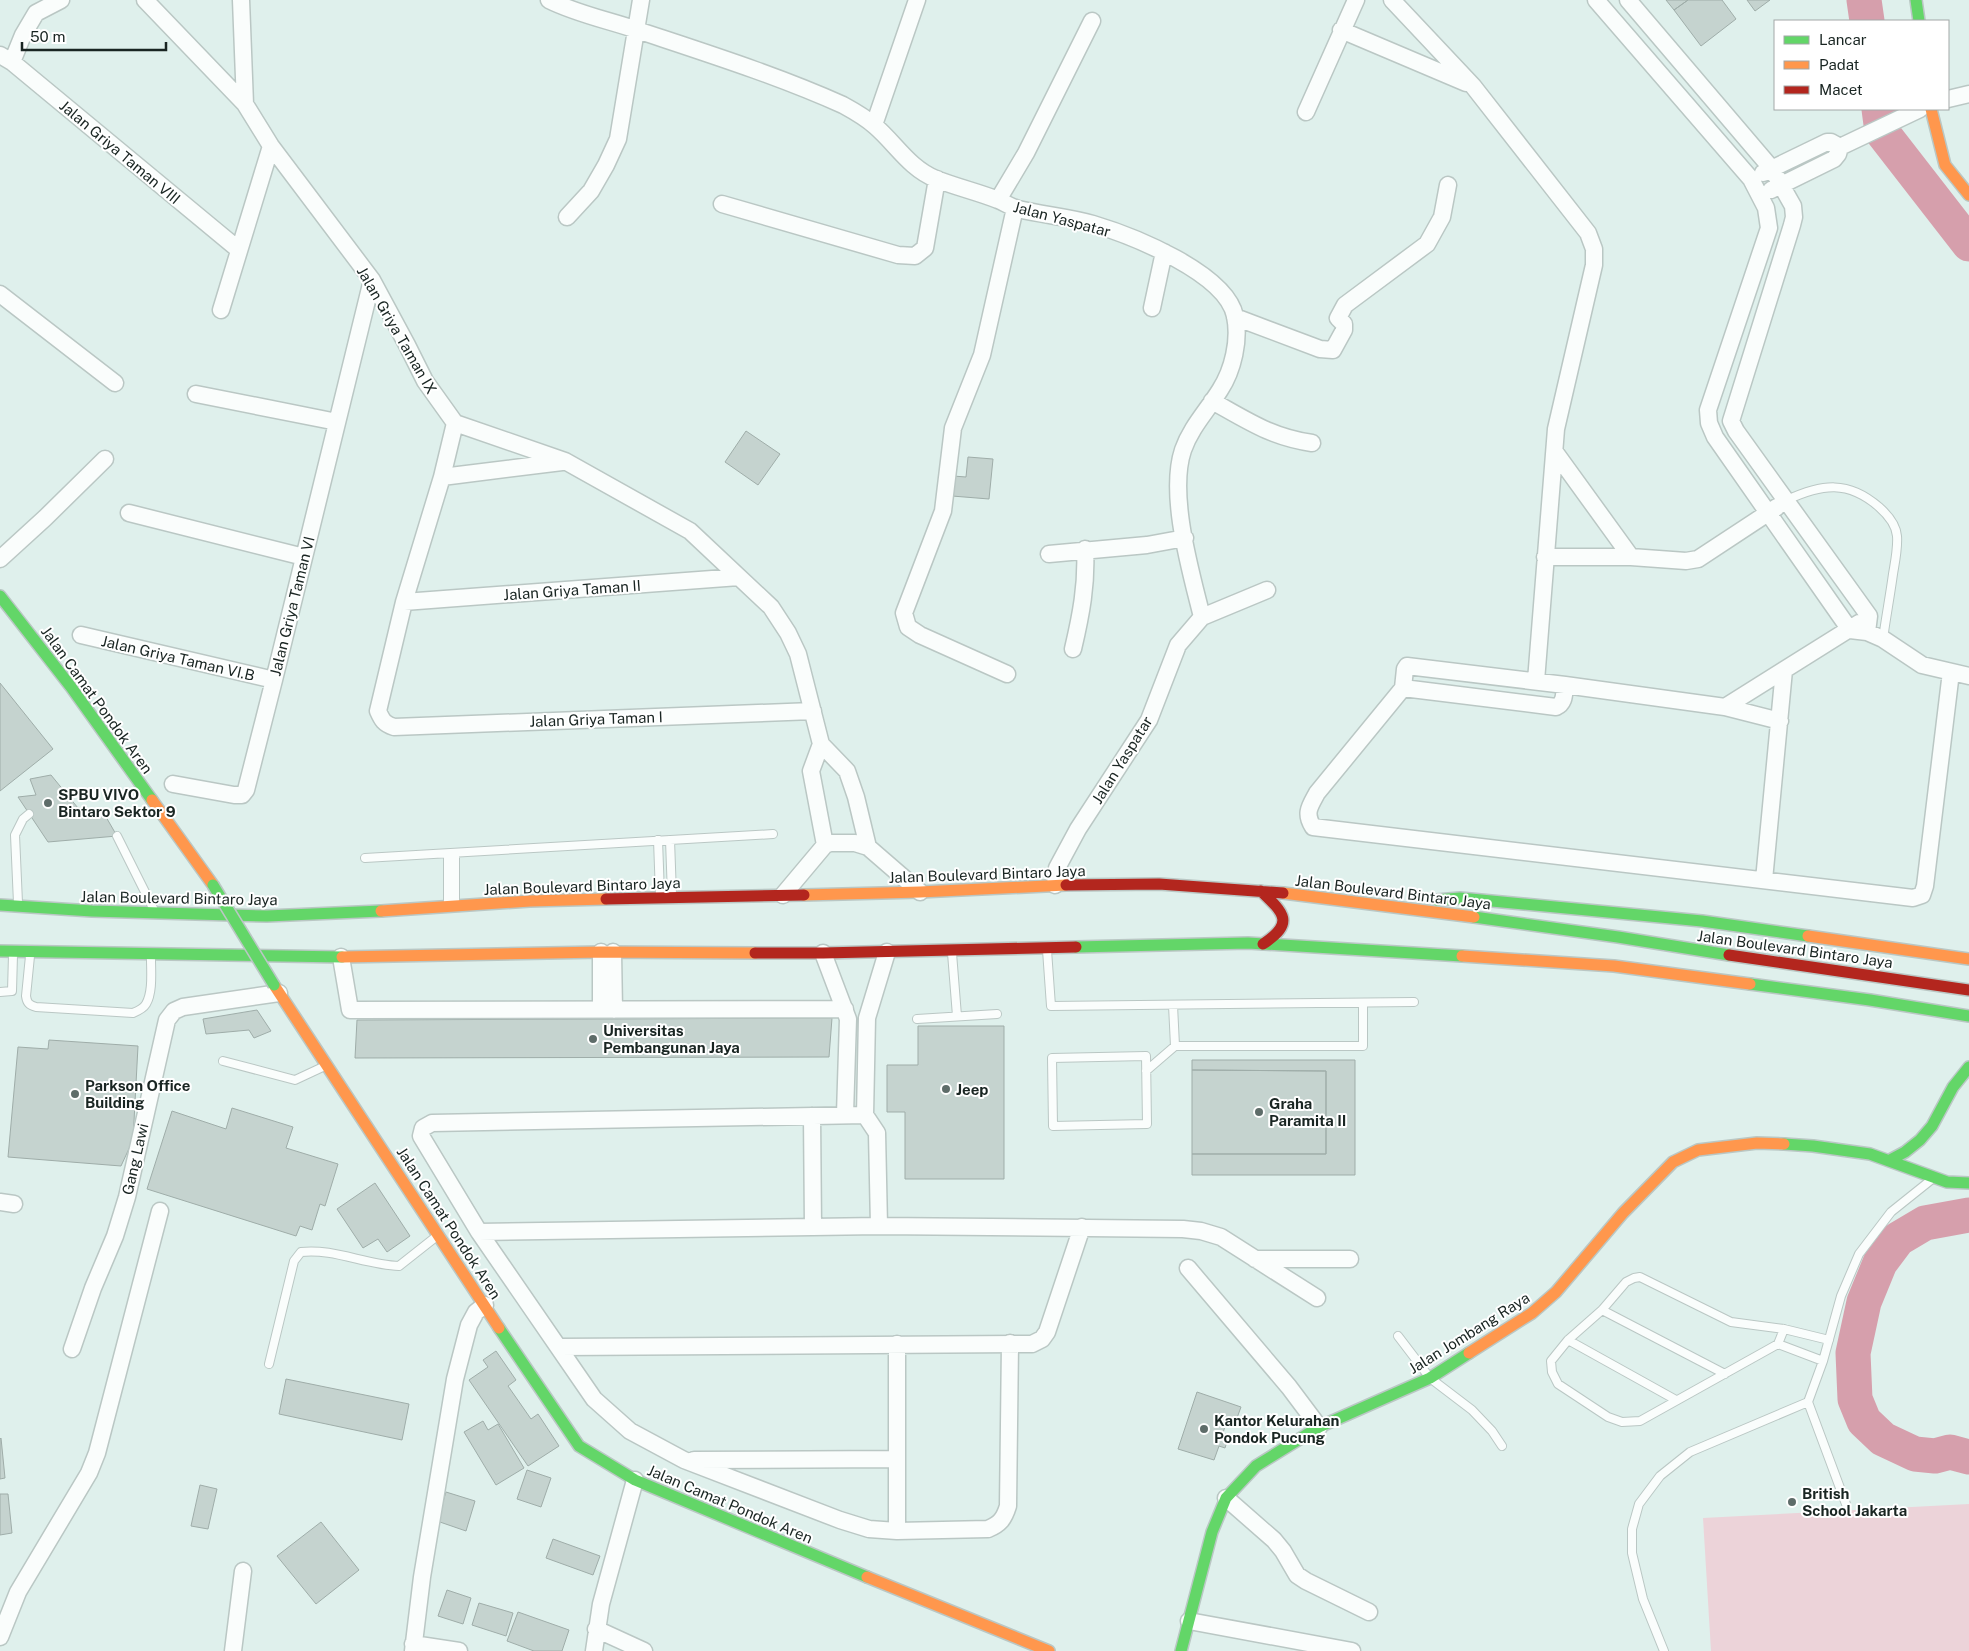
<svg xmlns="http://www.w3.org/2000/svg" width="1969" height="1651" viewBox="0 0 1969 1651" font-family="'Public Sans',sans-serif">
	<rect width="100%" height="100%" fill="#dff0ec"/>
	<path fill="#ecd3d9" d="M1969,1504V1651H1711L1703,1518Z"/>
	<g fill="none" stroke-linecap="round" stroke-linejoin="round">
		<path stroke="#d69fac" stroke-width="35" d="M1864,0L1867,21
			M1879,109L1882,132L1969,244
			M1969,1215L1925,1223L1898,1239L1880,1263L1864,1302L1853,1353L1855,1399L1864,1421L1883,1439L1915,1454L1935,1456L1950,1452L1969,1457"/>
	</g>
	<path fill="#c5d3cf" stroke="#9fada9" d="M1666,0H1688L1674,10Z
		M1688,0H1722L1736,19L1701,46L1674,10Z
		M1747,0H1770L1755,11Z
		M746,431L780,454L758,485L725,462Z
		M968,457L993,459L989,499L952,496L953,476L966,477Z
		M0,683L53,749L0,791Z
		M51,775L78,808L102,810L117,836L48,842L18,797L36,795L30,779Z
		M257,1010L271,1031L254,1038L249,1030L206,1034L203,1019Z
		M832,1018L829,1057L355,1058L357,1020Z
		M918,1026H1004V1179H905V1112H887V1065H918Z
		M49,1040L138,1046L133,1140L121,1166L8,1157L18,1047L48,1049Z
		M1192,1060H1355V1175H1192V1154H1326V1071L1192,1070Z
		M1192,1070L1326,1071V1154H1192Z
		M232,1108L293,1127L286,1148L338,1164L325,1206L320,1204L312,1230L300,1226L296,1236L147,1189L172,1111L226,1129Z
		M375,1183L410,1236L387,1252L378,1239L363,1248L337,1209Z
		M496,1351L516,1380L508,1386L531,1419L538,1414L559,1446L528,1466L469,1380L488,1367L483,1360Z
		M286,1379L409,1404L402,1440L279,1414Z
		M1197,1392L1241,1407L1234,1426L1226,1423L1223,1433L1229,1435L1225,1448L1219,1446L1214,1460L1178,1449Z
		M483,1421L488,1430L498,1424L524,1468L496,1485L464,1432Z
		M1,1438L5,1478L0,1479V1439Z
		M527,1470L551,1478L541,1507L517,1499Z
		M200,1485L217,1489L208,1529L191,1526Z
		M446,1492L475,1501L466,1531L437,1521Z
		M0,1494H8L12,1533L0,1535Z
		M321,1522L359,1570L316,1604L277,1556Z
		M553,1539L600,1556L593,1575L546,1558Z
		M447,1590L471,1598L463,1624L438,1616Z
		M479,1603L513,1613L506,1636L472,1625Z
		M518,1612L569,1630L562,1651H534L507,1641Z"/>
	<g fill="none" stroke-linecap="round" stroke-linejoin="round">
		<g stroke="#bac7c4" stroke-width="10">
			<path id="lane" d="M1787,500C1822,484 1848,480 1879,507C1888,515 1896,524 1897,536C1898,548 1895,562 1893,574C1890,596 1886,617 1883,639
				M117,836L153,908
				M658,840L660,895
				M670,840L672,895
				M455,853V904
				M448,854V905
				M365,858L773,834
				M18,903L15,835L23,819L29,814
				M1047,950L1051,1006L1414,1002
				M952,953L957,1016
				M30,956L26,996C27,1003 29,1005 36,1007L133,1013C138,1011 143,1009 146,1004C153,992 151,972 151,959
				M0,992L12,991L13,955
				M1173,1005L1175,1046H1363V1003
				M917,1019L997,1014
				M1146,1056L1147,1124L1053,1126L1052,1058Z
				M223,1061L295,1080L325,1066
				M1146,1071L1175,1046
				M1602,1310L1725,1374
				M1784,1329L1778,1344L1640,1421L1622,1422L1608,1417L1558,1384L1552,1372L1551,1361L1568,1340L1602,1310L1626,1282L1634,1278L1640,1277L1731,1322L1784,1329L1829,1340
				M1398,1336L1430,1378L1472,1410L1492,1431L1502,1446
				M1568,1340L1676,1400
				M1778,1344L1823,1361
				M269,1364L294,1261L301,1252C333,1248 366,1265 399,1266L437,1236
				M1846,1504L1808,1402L1823,1361L1841,1296L1859,1254L1891,1212L1931,1180
				M1664,1651L1643,1599L1632,1553V1529L1639,1504L1660,1476L1690,1452L1808,1402"/>
		</g>
		<g stroke="#bac7c4" stroke-width="19">
			<path id="street" d="M145,0L245,104L271,146L372,280L407,345L425,381L455,423L565,461L690,531L771,607L788,633L798,654L821,744L847,771L856,797L868,847
				M241,0L245,104
				M549,0C577,14 608,20 637,30C706,53 776,75 843,105C854,111 866,118 875,126C896,144 909,168 936,179C956,187 978,192 998,200C1005,203 1011,207 1018,209C1043,215 1069,217 1093,224C1133,236 1226,273 1235,316C1240,340 1233,370 1220,390C1207,411 1191,427 1183,450C1168,495 1191,572 1202,617L1178,645L1149,720L1078,829L1057,868L1055,885
				M1392,0L1473,86L1588,233L1594,249V265L1556,429L1536,681
				M1596,0L1751,179L1766,208L1769,228L1708,410L1709,423L1715,437L1850,630L1867,632L1883,639L1922,665L1969,676
				M1628,0L1772,169L1793,206L1794,217L1792,225L1731,421L1736,431L1869,616L1867,632
				M1341,30L1466,83
				M0,55L12,62L239,250
				M12,62L23,35L36,13L61,0
				M1948,99L1969,94
				M1306,112L1356,0
				M874,125L917,0
				M1763,173L1827,142H1831L1840,147
				M1771,190L1834,159L1838,154L1840,147L1920,109
				M998,200L1026,153L1092,21
				M722,204L898,255L915,256L925,248L937,179
				M567,217L591,191L606,165L618,139L641,0
				M0,294L115,383
				M1152,308L1164,252
				M221,310L271,146
				M1235,317L1320,349L1333,350L1344,330V324L1338,318L1345,305L1427,244L1442,217L1448,185
				M196,394L337,422
				M1212,401C1248,421 1271,437 1312,443
				M455,423L442,477L404,602L378,711C382,720 384,724 394,727L813,711
				M1555,452L1631,557
				M442,477L562,462
				M129,513L304,557
				M1049,554L1147,545L1185,538
				M1545,557H1631L1686,561L1698,559L1777,507
				M0,559L45,518L105,459
				M404,602L739,577
				M1202,617L1267,590
				M81,635L274,680
				M1073,649C1081,615 1087,584 1085,549
				M1007,674L920,635L908,627L904,613L943,511L953,428L982,355L1015,208
				M1403,688L1556,707C1565,703 1564,694 1565,685
				M1725,707L1859,623
				M1780,721L1725,707L1565,685L1407,666L1405,669L1403,688L1317,793C1310,806 1304,813 1313,827L1913,898L1922,895L1925,886L1951,672
				M821,744L811,771L825,845
				M173,784L234,795H242L246,790L274,680L372,280
				M1764,880L1784,670
				M783,895L825,845L830,843H855L868,847L920,892
				M601,952V1009
				M613,952L614,1010
				M823,953L848,1019L845,1114
				M341,957L350,1010L845,1009
				M865,1115L432,1123L423,1128L421,1136L479,1232L594,1399L630,1431L684,1460L840,1520L869,1529L897,1531L988,1529C1000,1524 1004,1519 1008,1506L1010,1343
				M812,1116L813,1227
				M0,1202L14,1204
				M879,1226L877,1133L865,1115L867,1018L887,952
				M479,1232L879,1226L1183,1229L1201,1231L1221,1237L1317,1298
				M1255,1259H1350
				M1188,1268L1289,1387L1319,1427
				M897,1344V1531
				M559,1347L1032,1344L1042,1339L1047,1332L1082,1227
				M72,1349L93,1288L115,1236L127,1197L167,1020L174,1011L183,1007L279,993
				M694,1460L897,1459
				M1226,1498L1274,1540L1283,1551L1297,1575L1306,1581L1369,1612
				M1189,1621L1352,1651
				M596,1629L644,1651
				M0,1637L18,1592L89,1473L97,1453L160,1211
				M413,1644L459,1651
				M233,1651L243,1571
				M413,1651L422,1577L455,1379L469,1325L476,1312L485,1305
				M594,1651L601,1604L635,1480"/>
		</g>
		<g stroke="#bac7c4" stroke-width="14">
			<path id="fast" d="M1916,0L1919,21
				M0,596L71,687L152,800
				M1437,900L1460,898L1702,921L1808,936
				M0,905L92,911L267,916L381,911
				M1474,917L1618,937L1729,955
				M1076,947L1248,943L1462,956
				M0,951L342,957
				M1750,984L1870,1000L1969,1016
				M1784,1144L1813,1146L1870,1154L1947,1182L1969,1183
				M1890,1160L1905,1152L1920,1140L1932,1126L1953,1087L1969,1067
				M499,1328L579,1446L635,1480L867,1577
				M1181,1651L1212,1532L1226,1498L1256,1466L1319,1427L1430,1378L1469,1353"/>
		</g>
		<g stroke="#bac7c4" stroke-width="14">
			<path id="slow" d="M1931,109L1945,165L1969,195
				M152,800L213,885
				M1283,893L1474,917
				M804,895L920,892L1066,885
				M381,911L530,901L606,899
				M1808,936L1969,959
				M1462,956L1614,966L1750,984
				M342,957L601,952L755,953
				M274,985L499,1328
				M1469,1353L1532,1313L1556,1292L1623,1213L1673,1162L1698,1150L1757,1143L1784,1144
				M867,1577L1049,1651"/>
		</g>
		<g stroke="#bac7c4" stroke-width="14">
			<path id="jam" d="M1066,885L1159,884L1283,893
				M1261,891C1284,913 1295,923 1263,944
				M606,899L804,895
				M755,953H823L1076,947
				M1729,955L1969,990"/>
		</g>
		<use href="#lane" stroke="#fafdfc" stroke-width="8"/>
		<use href="#street" stroke="#fafdfc" stroke-width="16"/>
		<use href="#fast" stroke="#63d668" stroke-width="11"/>
		<use href="#slow" stroke="#ff974d" stroke-width="11"/>
		<use href="#jam" stroke="#b3261e" stroke-width="11"/>
		<g stroke="#bac7c4" stroke-width="14" stroke-linecap="butt">
			<path id="fast-bridge" d="M213,885L274,985"/>
		</g>
		<use href="#fast-bridge" stroke="#63d668" stroke-width="11"/>
	</g>
	<g fill="#5e6c69" stroke="#fff" stroke-width="2">
		<circle cx="48" cy="803" r="5"/>
		<circle cx="593" cy="1039" r="5"/>
		<circle cx="946" cy="1089" r="5"/>
		<circle cx="75" cy="1094" r="5"/>
		<circle cx="1259" cy="1112" r="5"/>
		<circle cx="1204" cy="1429" r="5"/>
		<circle cx="1792" cy="1502" r="5"/>
	</g>
	<g text-anchor="middle" dominant-baseline="central" stroke-width="4" stroke-linejoin="round" paint-order="stroke">
		<g font-size="15" fill="#192522" stroke="#fff">
			<text transform="translate(120 152) rotate(40)">Jalan Griya Taman VIII</text>
			<text transform="translate(1062 219) rotate(15)">Jalan Yaspatar</text>
			<text transform="translate(397 330) rotate(60)">Jalan Griya Taman IX</text>
			<text transform="translate(572 590) rotate(-4)">Jalan Griya Taman II</text>
			<text transform="translate(292 606) rotate(-76)">Jalan Griya Taman VI</text>
			<text transform="translate(178 658) rotate(13)">Jalan Griya Taman VI.B</text>
			<text transform="translate(97 700) rotate(54)">Jalan Camat Pondok Aren</text>
			<text transform="translate(596 719) rotate(-2)">Jalan Griya Taman I</text>
			<text transform="translate(1122 760) rotate(-58)">Jalan Yaspatar</text>
			<text transform="translate(987 874) rotate(-2)">Jalan Boulevard Bintaro Jaya</text>
			<text transform="translate(582 886) rotate(-2)">Jalan Boulevard Bintaro Jaya</text>
			<text transform="translate(1393 892) rotate(7)">Jalan Boulevard Bintaro Jaya</text>
			<text transform="translate(179 898) rotate(1)">Jalan Boulevard Bintaro Jaya</text>
			<text transform="translate(1795 949) rotate(8)">Jalan Boulevard Bintaro Jaya</text>
			<text transform="translate(135 1159) rotate(-77)">Gang Lawi</text>
			<text transform="translate(449 1223) rotate(57)">Jalan Camat Pondok Aren</text>
			<text transform="translate(1469 1333) rotate(-32)">Jalan Jombang Raya</text>
			<text transform="translate(730 1504) rotate(23)">Jalan Camat Pondok Aren</text>
		</g>
		<g font-size="15" font-weight="bold" fill="#192522" stroke="#fff" text-anchor="start">
			<text x="58" y="794">SPBU VIVO<tspan x="58" dy="17">Bintaro Sektor 9</tspan></text>
			<text x="603" y="1030">Universitas<tspan x="603" dy="17">Pembangunan Jaya</tspan></text>
			<text x="85" y="1085">Parkson Office<tspan x="85" dy="17">Building</tspan></text>
			<text x="956" y="1089">Jeep</text>
			<text x="1269" y="1103">Graha<tspan x="1269" dy="17">Paramita II</tspan></text>
			<text x="1214" y="1420">Kantor Kelurahan<tspan x="1214" dy="17">Pondok Pucung</tspan></text>
			<text x="1802" y="1493">British<tspan x="1802" dy="17">School Jakarta</tspan></text>
		</g>
	</g>
	<rect x="1774" y="20" width="175" height="90" fill="#ffffff" stroke="#a3a8a7"/>
	<rect x="1784" y="36" width="25" height="8" fill="#63d668" stroke="#a3a8a7"/>
	<text x="1819" y="45" font-size="15" fill="#192522">Lancar</text>
	<rect x="1784" y="61" width="25" height="8" fill="#ff974d" stroke="#a3a8a7"/>
	<text x="1819" y="70" font-size="15" fill="#192522">Padat</text>
	<rect x="1784" y="86" width="25" height="8" fill="#b3261e" stroke="#a3a8a7"/>
	<text x="1819" y="95" font-size="15" fill="#192522">Macet</text>
	<path d="M22 42v8h144v-8" fill="none" stroke="#192522" stroke-width="2.5"/>
	<text x="30" y="42" font-size="15" fill="#192522" stroke="#ffffff" stroke-width="4" paint-order="stroke">50 m</text>
</svg>
